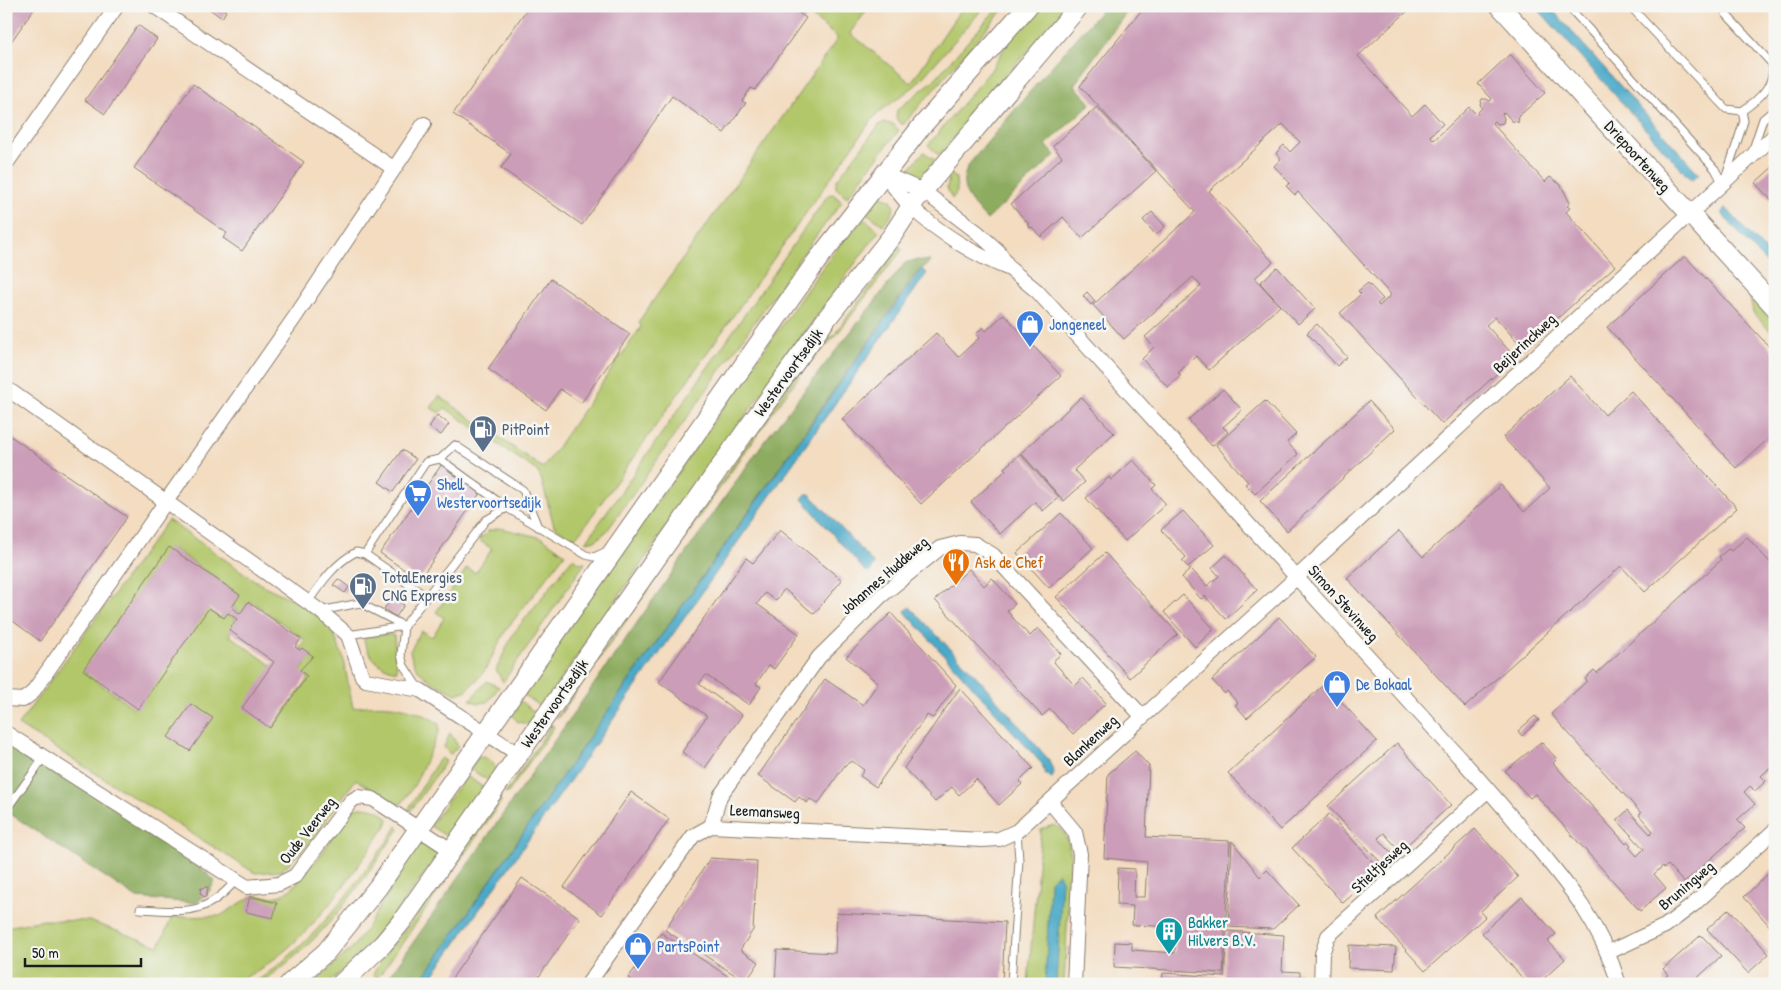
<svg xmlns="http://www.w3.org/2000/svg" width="1781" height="990" viewBox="0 0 1781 990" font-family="'Patrick Hand',sans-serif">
	<rect width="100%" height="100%" fill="#f6f6f2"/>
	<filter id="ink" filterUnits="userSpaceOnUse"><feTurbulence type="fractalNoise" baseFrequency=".02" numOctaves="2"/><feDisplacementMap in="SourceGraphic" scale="10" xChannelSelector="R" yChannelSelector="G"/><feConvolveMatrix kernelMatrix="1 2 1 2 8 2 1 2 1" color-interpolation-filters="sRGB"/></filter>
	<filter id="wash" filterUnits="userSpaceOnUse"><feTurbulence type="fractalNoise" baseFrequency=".0096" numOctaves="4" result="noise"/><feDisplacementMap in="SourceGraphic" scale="20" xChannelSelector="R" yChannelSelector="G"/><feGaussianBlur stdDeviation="1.12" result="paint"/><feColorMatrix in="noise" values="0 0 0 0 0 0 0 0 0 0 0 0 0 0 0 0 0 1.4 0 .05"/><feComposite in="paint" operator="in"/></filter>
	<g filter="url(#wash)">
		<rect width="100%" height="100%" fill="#f3dcc0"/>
		<path fill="#b2c76b" stroke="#677244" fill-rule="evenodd" d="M799,6H870L850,33L911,83L963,6H985L916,85L878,113L868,125L582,530L575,538H571L554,526L541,478L537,471L445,408L439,413L431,408L439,396L543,468L641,327L639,321L838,38Z
			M999,6H1006L903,125L896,119L897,110L934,80Z
			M1036,6H1068L981,103L939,156L928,145L991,70L1019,25Z
			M885,123L893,124L899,130L847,197L836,188V181L880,124Z
			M924,152L935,160L922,177L913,181L908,174L912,165Z
			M950,173L956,178L957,192L952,199L947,188Z
			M833,194L842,202L804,252L607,531L596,540L586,542L828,195Z
			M881,196L891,200C898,211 890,216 883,225L865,212L875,199Z
			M861,216L879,231C763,387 653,548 541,707L522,694L812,282Z
			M900,246L902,250L833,339L809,363L776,408L557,719L556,718L800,369L836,332Z
			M1750,297L1775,325V336L1753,313Z
			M168,520L260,584L298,602L331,627L343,657L353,708C382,702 415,706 439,724V732L415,784L402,803L396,805L356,779L309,844L281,871L255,873L18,725ZM174,549L238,594L230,605L242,614L251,601L305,640L300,648L311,656L300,672L309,678L273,727L246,708L275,668L229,635L238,621L225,612L220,618L206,608L134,708L85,673Z
			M500,528L543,538L565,554L506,630L484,672L466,691L456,694C434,683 414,676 410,651L421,631L432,637L444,618L436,612L467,568L475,573L492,549L479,540L488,531Z
			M573,558L578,562L585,563L503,682L496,670L513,634Z
			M389,634L394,636L397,671C379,668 369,657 364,641L365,637Z
			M487,681L499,687L488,702L478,703L470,700Z
			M519,700L537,714L528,724L518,722L511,714Z
			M552,724L554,727L508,793L505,794Z
			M450,733L458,746L450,755L444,747Z
			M483,757L491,761L496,768L489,781L470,769L478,758Z
			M441,758L446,761L409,813L407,811C413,803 437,760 441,758Z
			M466,775L484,788L449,838L430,826Z
			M498,800H501V802L377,979L373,975L382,958L415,918Z
			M362,807C374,808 380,809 388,819L386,826C343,886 303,954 231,984H6V927L44,920L89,921L159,946L172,917L220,916L252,896L274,897L282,895L291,889L324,851L344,818L354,808Z
			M1054,825C1067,829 1068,843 1071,855L1064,984H1028L1041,829Z
			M397,826L399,829C363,880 330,932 278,970C269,976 262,984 252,984C300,953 334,913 368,867C377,854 389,841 397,826Z
			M419,841L439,853C405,901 373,945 328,984H313L352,948L367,928Z"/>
		<path fill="#8dac5f" stroke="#54643e" d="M1105,6H1131L1074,85L1091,103L1046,145L1055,155L987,220C970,201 955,188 970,163L1044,75Z
			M915,260L931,261L915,275L600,722L419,984H384L763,443L905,263Z
			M6,739L136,821L203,870L215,881L208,893L196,903L137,898L6,811Z"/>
		<path fill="#49a9c8" stroke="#326272" d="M1542,6H1549L1699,174L1691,180L1538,9Z
			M1726,208L1775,262V273L1721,213Z
			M921,269L927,273L427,984H419L600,722Z
			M806,494H810L874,564L870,572L865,571L802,499Z
			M910,607L978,678L1049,760L1054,773L1052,778L1045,774L1042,764L906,613L905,611Z
			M1058,873L1062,880L1056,984H1045L1050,881Z"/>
		<g id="blocks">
			<path fill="#cb9db8" d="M6,6H36L6,49Z
				M209,6H219L226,11L222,18L208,8Z
				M529,6H789L806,18L755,90L751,88L742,101L746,103L724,133L672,96L582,225L501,168L511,154L453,114Z
				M1145,6H1413L1358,56L1412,116L1425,104L1443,124L1430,136L1434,140L1469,107L1476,114L1482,108L1480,104L1482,99H1486L1490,101L1492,99L1478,84L1510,54L1545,93L1519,116L1518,123L1515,120L1513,122L1504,112L1502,114L1504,118L1503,123L1498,124L1494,121L1492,123L1545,182L1550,177L1561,185L1570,203L1567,206L1570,208L1566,212L1615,266L1524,349L1495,317L1486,325L1515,357L1442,424L1340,313L1361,294L1358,291L1368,283L1383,299L1377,304L1379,306L1391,295L1298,192L1295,195L1286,186L1290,183L1274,166L1281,159L1276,153L1284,145L1290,152L1300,142L1283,124L1209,191L1273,262L1255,278L1280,306L1209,370L1196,356L1178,373L1181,375L1168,387L1142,359L1154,347L1145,337L1201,286L1193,277L1124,339L1093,305L1195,212L1080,86Z
				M138,25L157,39L105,114L85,100Z
				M193,84L304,162L242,251L223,238L227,233L134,168Z
				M1097,107L1156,171L1082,238L1063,217L1041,237L1032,227L1030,228L1027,225L1029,224L1011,204L1062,157L1053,146Z
				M1775,165V204L1755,183Z
				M1152,212L1165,226L1156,235L1143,220Z
				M1685,256L1775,353V433L1736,468L1607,327Z
				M1277,267L1315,309L1298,324L1260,283Z
				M551,279L630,334L581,403L560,389L546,410L488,369Z
				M1087,292L1095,301L1091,305L1083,296Z
				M1004,314L1061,376L921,504L842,419L936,333L958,357L979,338L976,334L983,327L986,331Z
				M1317,324L1347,357L1337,366L1307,333Z
				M1570,376L1605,415L1631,391L1737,508L1645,592L1621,566L1465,707L1347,578L1399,531L1423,557L1501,485L1524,512L1550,488L1503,437Z
				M1223,389L1242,410L1223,427L1228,432L1212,446L1188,420Z
				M1081,397L1114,433L1074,470L1085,482L1064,501L1021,453Z
				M1265,401L1296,434L1287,442L1298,454L1255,494L1245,484L1248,482L1216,445Z
				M1369,401L1395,429L1287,531L1260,501Z
				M437,415L449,424L441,435L429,427Z
				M6,433L127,517L40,641L6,616Z
				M402,450L416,459L393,492L379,482Z
				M1020,454L1059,497L1043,511L1035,502L1000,534L971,502L1006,470L1004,468Z
				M1133,460L1156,485L1152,489L1166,504L1125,541L1086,498L1109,477L1111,480Z
				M442,464L481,492L419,580L380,553Z
				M1183,511L1214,545L1188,567L1182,561L1186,557L1161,530Z
				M1061,513L1093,548L1049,588L1017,553Z
				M780,530L842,580L814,614L784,589L776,601L765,593L757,604L799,634L774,669L769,665L756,684L761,687L749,705L706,675L699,684L742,715L705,768L682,752L707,716L659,682L746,558L753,563Z
				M1747,537L1775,568V733L1772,736L1775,739V764L1761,776L1766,781L1755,791L1750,786L1744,792L1755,804L1737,820L1745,828L1684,883L1668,865L1664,868L1663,866L1654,874L1666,888L1640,911L1535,794L1530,798L1505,771L1541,742L1557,759L1553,763L1626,844L1628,842L1631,845L1629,847L1637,856L1644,849L1617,820L1628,810L1650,834L1653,831L1639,815L1641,813L1551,714L1587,681L1585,679L1594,670L1597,673L1721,560L1719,557L1728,549L1731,551Z
				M169,547L240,595L232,607L240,614L248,602L301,639L295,647L300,650L302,648L313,656L300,670L307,676L270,728L242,708L274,662L229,630L237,619L228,613L224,618L209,608L138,709L83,670Z
				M1105,553L1178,634L1130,678L1056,597Z
				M1226,555L1257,590L1226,619L1205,596L1201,599L1182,577L1191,569L1207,586L1219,576L1212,568Z
				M969,569L984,586L992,578L1015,604L1007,611L1020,626L1030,636L1038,628L1061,654L1053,661L1075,686L1083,678L1106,703L1073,734L1050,709L1042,716L935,600Z
				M338,579L349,587L345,593L333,585Z
				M1183,595L1214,629L1195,647L1164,612Z
				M392,597L404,605L396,617L384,609Z
				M891,613L956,685L933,718L927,715L876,787L860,776L864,770L852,761L845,765L818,804L810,799L807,803L799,797L795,802L758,776L825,679L863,705L878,683L846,657Z
				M1279,617L1316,657L1247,718L1235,705L1238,703L1227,691L1225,694L1212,680Z
				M1333,676L1347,691L1339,699L1377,741L1280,830L1228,773Z
				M960,688L1033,768L1020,781L1022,784L999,805L976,779L959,795L952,787L935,802L904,768Z
				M191,704L213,718L190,751L168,737Z
				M1535,716L1539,720L1522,736L1518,731Z
				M1397,743L1451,805L1400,851L1384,833L1378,838L1394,856L1384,866L1328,806Z
				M1135,751L1149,766L1146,837L1230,841L1223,973L1114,967L1115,942L1132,943V950L1175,953L1176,927L1132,925L1133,906L1117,905L1118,868L1135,869L1134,897H1145L1147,862L1104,858L1108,774Z
				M631,792L669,819L602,915L564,887Z
				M1329,814L1380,870L1343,903L1292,848Z
				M1475,829L1518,877L1480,912L1485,917L1425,971L1377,918Z
				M1232,841L1260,877L1267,870L1299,905L1273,929L1228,927Z
				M710,858L757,861L753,930L740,950L759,962L746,982L665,930Z
				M1775,867V939L1770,934L1774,931L1744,897Z
				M522,878L580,918L558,949L534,984H448Z
				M208,887L206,897H204L200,893L201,888Z
				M250,896L277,903L273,918L246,912Z
				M1522,897L1556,934L1548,941L1565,959L1538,984H1528L1482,933Z
				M1729,909L1769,954L1748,973L1707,929Z
				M837,913L1005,922L1002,984H775L777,950L835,953Z
				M1227,931L1284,935L1282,971L1300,972V984H1162L1163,973L1224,977Z
				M661,933L740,984H637L628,978Z
				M1701,935L1721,956L1691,984H1664L1663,979L1668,975L1663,969Z
				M1349,945L1396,947L1394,970L1348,968Z"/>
		</g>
	</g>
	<g filter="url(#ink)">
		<use href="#blocks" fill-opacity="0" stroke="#887c6e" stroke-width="1"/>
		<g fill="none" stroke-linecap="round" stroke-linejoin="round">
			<g stroke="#887c6e" stroke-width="9">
				<path id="lane" d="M1568,6L1715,169L1723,184
					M1630,6L1726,109L1742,111
					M1752,152L1763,119L1775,109
					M1726,176L1744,121L1742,111C1758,100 1776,85 1772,64L1726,14L1727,6
					M440,459L455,445L523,490L538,527
					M365,554L426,462L440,459L507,508L586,555L594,557L609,550
					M308,602C322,582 335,563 356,552L365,554L427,597
					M320,611L360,603L404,626
					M348,635L404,626
					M419,689L404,666L401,655L404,626L486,520L507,508
					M6,810L45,756
					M140,909C184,911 205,917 236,880
					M1011,984L1019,860L1017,831"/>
			</g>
			<g stroke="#887c6e" stroke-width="16">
				<path id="street" d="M154,6L393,168
					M6,164L117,6
					M884,174L923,191L977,232L998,251L1010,269L1037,291C1157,423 1277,555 1396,687C1438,733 1480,779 1520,827C1564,880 1598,917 1619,984
					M886,177C894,186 902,198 911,207C938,232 976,256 1010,269
					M6,388L320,611L348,635L362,676L366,680L420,690L518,754
					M6,699L23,700L32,693L295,317L424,124
					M6,733L247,887L279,884L295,876L351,801L358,797L373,799L451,850
					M1050,802L1075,832L1080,854L1074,984
					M711,826L720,796L819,657L881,596L940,548L960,543L975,544L993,555L1142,716
					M1609,952L1665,926L1693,905L1775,830
					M588,984L693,836L711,826L982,840L999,839L1017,831L1297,577L1775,135
					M1321,984L1322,954L1328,936L1488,790"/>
			</g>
			<g stroke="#887c6e" stroke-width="21">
				<path id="secondary" d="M1500,6L1775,307
					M289,984L326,952L378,887L816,262L921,127L1028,6
					M341,984L383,944L402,921L735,446L827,318L892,236L916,199L1079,6"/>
			</g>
			<use href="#lane" stroke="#fff" stroke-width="7"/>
			<use href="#street" stroke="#fff" stroke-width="14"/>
			<use href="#secondary" stroke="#fff" stroke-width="19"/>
		</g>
	</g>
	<defs>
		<g id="shop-pin" transform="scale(1.4375)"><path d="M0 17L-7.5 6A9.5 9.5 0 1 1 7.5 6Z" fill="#3f7fe0" stroke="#f6f6f2"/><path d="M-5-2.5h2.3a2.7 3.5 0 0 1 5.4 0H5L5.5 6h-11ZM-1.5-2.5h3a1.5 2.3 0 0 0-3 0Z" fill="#fff"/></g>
		<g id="fuel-pin" transform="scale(1.4375)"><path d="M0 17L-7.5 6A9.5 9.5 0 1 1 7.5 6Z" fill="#5c6f8a" stroke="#f6f6f2"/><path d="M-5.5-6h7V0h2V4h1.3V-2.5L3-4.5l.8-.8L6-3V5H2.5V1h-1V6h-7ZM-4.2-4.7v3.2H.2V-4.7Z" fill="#fff"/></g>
		<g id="supermarket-pin" transform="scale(1.4375)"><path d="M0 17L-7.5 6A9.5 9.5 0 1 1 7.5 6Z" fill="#3f7fe0" stroke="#f6f6f2"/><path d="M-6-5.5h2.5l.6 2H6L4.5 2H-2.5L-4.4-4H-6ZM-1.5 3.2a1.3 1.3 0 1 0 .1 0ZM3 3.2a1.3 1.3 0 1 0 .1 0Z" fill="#fff"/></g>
		<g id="restaurant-pin" transform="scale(1.4375)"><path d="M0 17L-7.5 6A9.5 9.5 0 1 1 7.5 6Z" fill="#e8710a" stroke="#f6f6f2"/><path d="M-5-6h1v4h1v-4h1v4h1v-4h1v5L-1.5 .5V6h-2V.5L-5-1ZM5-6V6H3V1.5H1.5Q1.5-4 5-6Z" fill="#fff"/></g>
		<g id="building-pin" transform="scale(1.4375)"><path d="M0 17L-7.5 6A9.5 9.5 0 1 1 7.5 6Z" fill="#0f9aa8" stroke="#f6f6f2"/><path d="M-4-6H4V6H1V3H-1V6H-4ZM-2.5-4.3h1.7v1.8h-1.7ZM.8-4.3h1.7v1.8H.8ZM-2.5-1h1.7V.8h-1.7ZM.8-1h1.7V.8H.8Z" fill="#fff"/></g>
	</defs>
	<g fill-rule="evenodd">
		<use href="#shop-pin" x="1030" y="324"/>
		<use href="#fuel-pin" x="483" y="429"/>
		<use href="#supermarket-pin" x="418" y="493"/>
		<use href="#restaurant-pin" x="956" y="562"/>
		<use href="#fuel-pin" x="363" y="586"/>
		<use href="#shop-pin" x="1337" y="684"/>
		<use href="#building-pin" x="1169" y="931"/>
		<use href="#shop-pin" x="638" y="946"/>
	</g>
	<g text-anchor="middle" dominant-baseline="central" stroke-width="5" stroke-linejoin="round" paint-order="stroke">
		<g font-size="16" fill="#1c1c1c" stroke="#f6f6f2">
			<text transform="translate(1638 156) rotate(48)">Driepoortenweg</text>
			<text transform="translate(1524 343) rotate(-43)">Beijerinckweg</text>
			<text transform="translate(788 372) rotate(-54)">Westervoortsedijk</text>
			<text transform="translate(884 575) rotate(-41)">Johannes Huddeweg</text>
			<text transform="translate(1344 603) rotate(48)">Simon Stevinweg</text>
			<text transform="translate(554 703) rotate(-55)">Westervoortsedijk</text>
			<text transform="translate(1090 740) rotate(-43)">Blankenweg</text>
			<text transform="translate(765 811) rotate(3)">Leemansweg</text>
			<text transform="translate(307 830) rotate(-52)">Oude Veerweg</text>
			<text transform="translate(1379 866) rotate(-43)">Stieltjesweg</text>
			<text transform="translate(1686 885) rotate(-40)">Bruningweg</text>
		</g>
		<g font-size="16" fill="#366cbe" stroke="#f6f6f2" text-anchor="start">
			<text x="1049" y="324">Jongeneel</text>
			<text x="437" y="484">Shell<tspan x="437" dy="18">Westervoortsedijk</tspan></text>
			<text x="1356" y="684">De Bokaal</text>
			<text x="657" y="946">PartsPoint</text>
		</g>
		<g font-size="16" fill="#4e5e75" stroke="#f6f6f2" text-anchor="start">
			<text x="502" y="429">PitPoint</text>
			<text x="382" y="577">TotalEnergies<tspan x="382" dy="18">CNG Express</tspan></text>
		</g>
		<g font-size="16" fill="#c56008" stroke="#f6f6f2" text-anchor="start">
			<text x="975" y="562">Ask de Chef</text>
		</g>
		<g font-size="16" fill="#0d838f" stroke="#f6f6f2" text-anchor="start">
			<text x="1188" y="922">Bakker<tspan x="1188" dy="18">Hilvers B.V.</tspan></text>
		</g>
	</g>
	<rect width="1781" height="990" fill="none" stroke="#f6f6f2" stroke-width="25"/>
	<path d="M25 958v8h116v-8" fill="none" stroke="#1c1c1c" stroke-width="2.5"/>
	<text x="32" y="958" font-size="15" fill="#1c1c1c" stroke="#f6f6f2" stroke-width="4" paint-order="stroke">50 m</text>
</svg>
